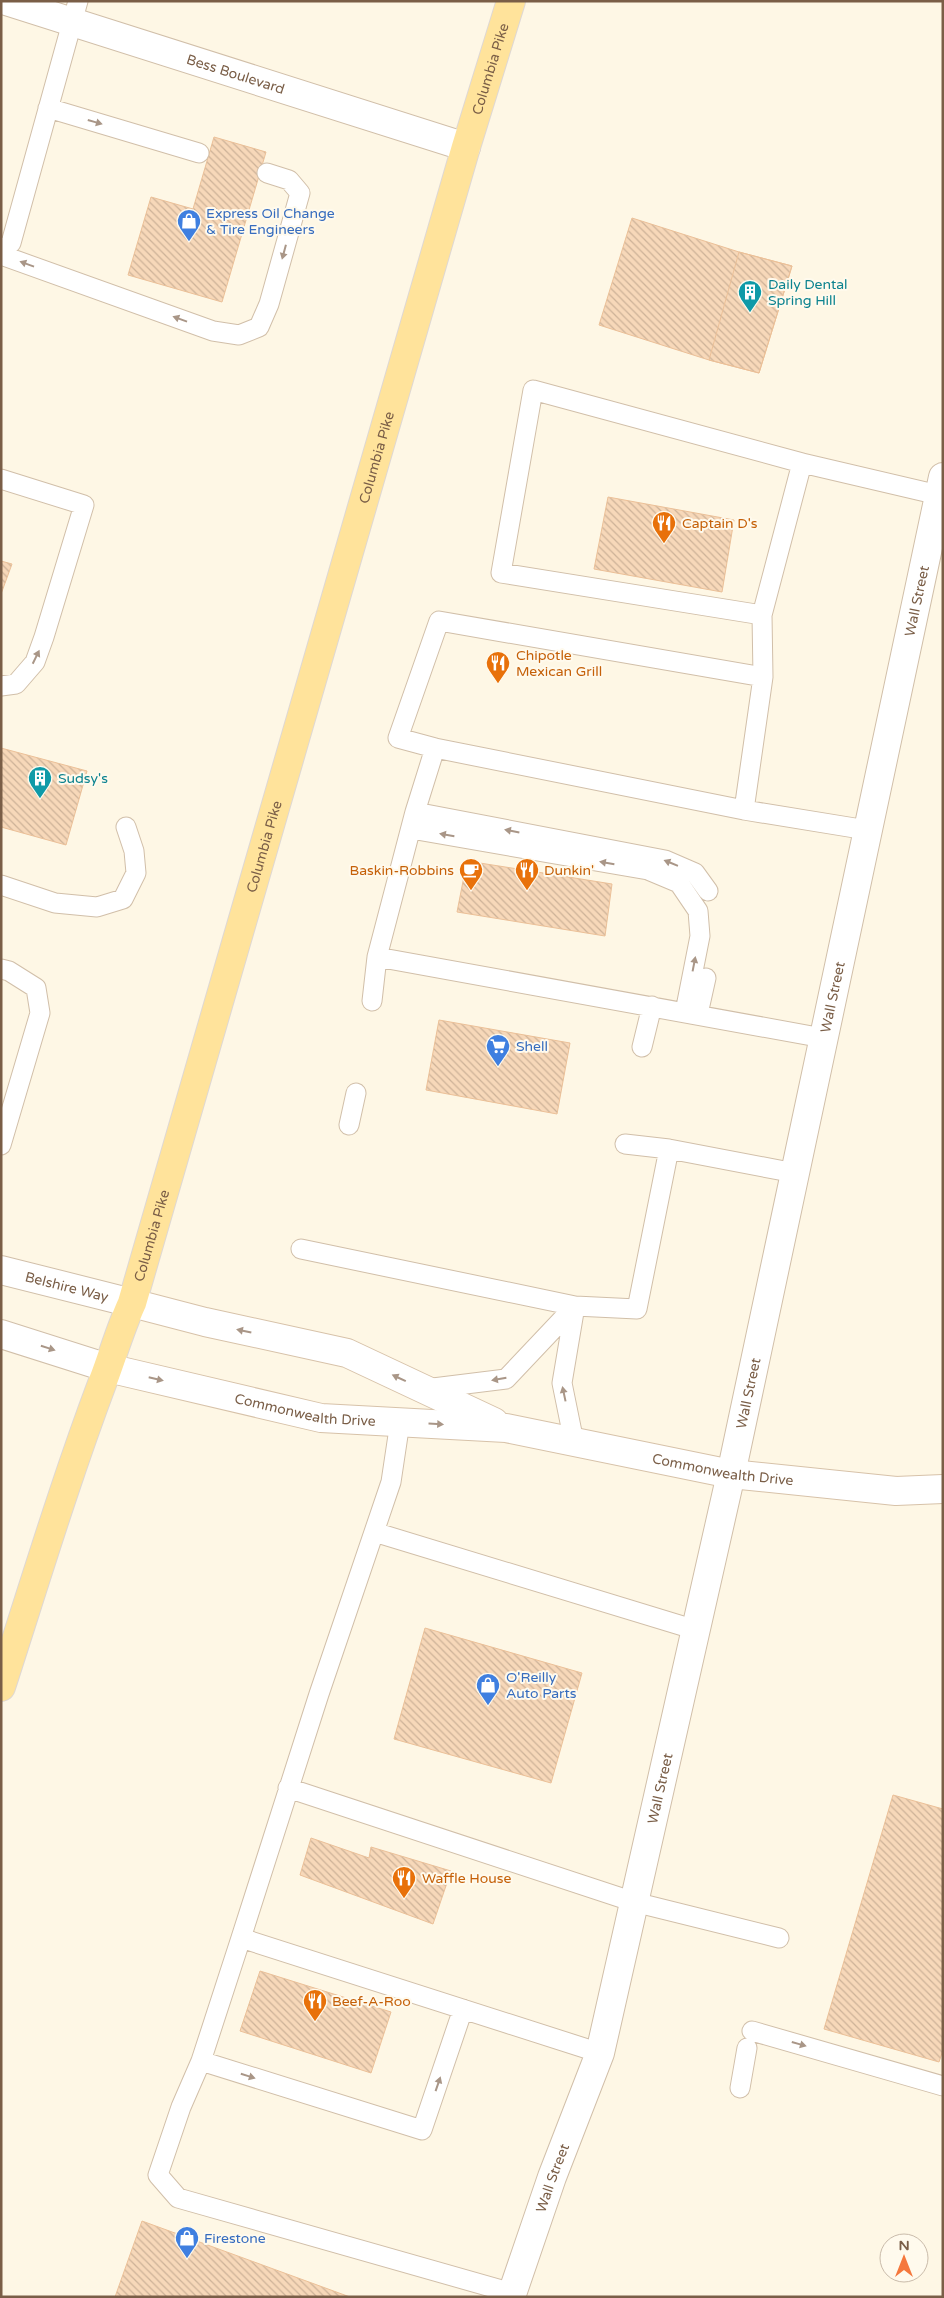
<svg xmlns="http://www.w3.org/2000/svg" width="944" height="2298" viewBox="0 0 944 2298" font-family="'Varela Round',sans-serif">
	<defs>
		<pattern id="building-back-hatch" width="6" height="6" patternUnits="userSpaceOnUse" patternTransform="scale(1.25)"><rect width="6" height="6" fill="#f7d8b9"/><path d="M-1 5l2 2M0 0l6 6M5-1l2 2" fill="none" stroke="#cdb298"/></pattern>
	</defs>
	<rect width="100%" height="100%" fill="#fef7e5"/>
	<path fill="url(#building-back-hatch)" stroke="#ebc098" d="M214,137L266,152L222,302L128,275L151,197L193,209Z
		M632,218L739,252L792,266L759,373L709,360L599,325Z
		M739,252L792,266L759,373L709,360Z
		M608,497L734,520L722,592L594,569Z
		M1,561L12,564L1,594Z
		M1,748L87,771L66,845L1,827Z
		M467,861L518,869L519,864L538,867L537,872L612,884L605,936L457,912Z
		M439,1020L570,1043L557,1114L426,1090Z
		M425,1628L582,1673L551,1783L394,1739Z
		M893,1795L943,1809V2050L939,2062L824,2029Z
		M311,1838L369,1858L371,1847L451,1871L433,1924L300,1875Z
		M260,1971L391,2012L371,2073L240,2031Z
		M142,2221L350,2297H115Z"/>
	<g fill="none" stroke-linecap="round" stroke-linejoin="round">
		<g stroke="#d1bfa9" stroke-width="21">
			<path id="lane" d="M48,108L199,153
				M1,252L11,243L78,1
				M1,255L213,331L239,335L259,327L269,304L300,193L289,180L267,173
				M802,463L943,496
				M1,479L84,505L44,637L35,662L16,684L1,686
				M762,615L501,573L533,390L802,463L762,615L763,677
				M435,748L744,810
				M415,812L665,860L695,873L708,891
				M411,829L648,870L679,883L698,911L700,936L685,1012
				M1,885L55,903L97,907L123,899L136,873L134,851L126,827
				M1,969L9,971L36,988L40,1013L1,1145
				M372,1001L377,957
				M698,1014L706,978
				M823,1038L377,957L415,812L435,748L398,738L439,621L763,677L744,810L867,830
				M642,1047L652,1006
				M349,1125L356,1093
				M625,1144L669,1149L795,1173
				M301,1249L575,1306L637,1309L669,1149
				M425,1389L506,1379L575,1306L562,1383L574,1442
				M400,1422L391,1482L319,1694L241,1938L600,2053
				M374,1532L696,1630
				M288,1788L634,1902L779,1938
				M241,1938L201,2061L181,2107L158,2175L178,2198L512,2293
				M752,2031L943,2086
				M201,2061L422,2130L463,2009
				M740,2088L747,2048"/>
		</g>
		<g stroke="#d1bfa9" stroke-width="30">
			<g id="street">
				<path id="s1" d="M6,1L466,147"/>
				<path id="s2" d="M1,1270L132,1303"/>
				<path d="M1,1334L108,1368"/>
				<path id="s3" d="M511,2297L552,2177L600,2053L731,1474L943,477"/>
			</g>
		</g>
		<g stroke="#d7c2a9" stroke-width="30">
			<g id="secondary">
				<path d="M132,1303L205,1322L347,1353L494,1422"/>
				<path id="s4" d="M108,1368L321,1418L506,1428L731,1474L896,1491L943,1489"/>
			</g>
		</g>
		<g stroke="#dfd8d3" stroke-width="30">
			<g id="primary">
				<path id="s5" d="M1,1687C34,1585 65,1482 103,1381C113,1355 120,1329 132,1303L466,147L511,1"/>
			</g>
		</g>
		<use href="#lane" stroke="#fff" stroke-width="19"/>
		<use href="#street" stroke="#fff" stroke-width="28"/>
		<use href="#secondary" stroke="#fff" stroke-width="28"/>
		<use href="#primary" stroke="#ffe39b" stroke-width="28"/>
	</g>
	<defs><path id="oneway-solid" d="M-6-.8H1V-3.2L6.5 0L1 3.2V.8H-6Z" transform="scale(1.25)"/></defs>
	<g fill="#a99687">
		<use href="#oneway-solid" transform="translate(95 122) rotate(16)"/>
		<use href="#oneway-solid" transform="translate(284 252) rotate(105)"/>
		<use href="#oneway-solid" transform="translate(27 264) rotate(-160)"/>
		<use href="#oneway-solid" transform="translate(180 319) rotate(-160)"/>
		<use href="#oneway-solid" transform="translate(36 657) rotate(-64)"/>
		<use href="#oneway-solid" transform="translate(512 831) rotate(-169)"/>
		<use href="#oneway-solid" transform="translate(447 835) rotate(-170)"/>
		<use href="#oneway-solid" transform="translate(607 863) rotate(-170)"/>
		<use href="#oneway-solid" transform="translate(671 863) rotate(-158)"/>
		<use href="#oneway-solid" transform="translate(694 964) rotate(-79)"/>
		<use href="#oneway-solid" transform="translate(244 1331) rotate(-168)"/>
		<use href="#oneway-solid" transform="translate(48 1348) rotate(18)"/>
		<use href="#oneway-solid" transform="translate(399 1378) rotate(-155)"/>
		<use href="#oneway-solid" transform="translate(156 1379) rotate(13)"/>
		<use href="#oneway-solid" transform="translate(499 1379) rotate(170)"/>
		<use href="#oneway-solid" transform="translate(564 1394) rotate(-102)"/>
		<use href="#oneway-solid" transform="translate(436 1424) rotate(3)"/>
		<use href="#oneway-solid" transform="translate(799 2044) rotate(16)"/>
		<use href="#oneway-solid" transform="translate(248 2076) rotate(17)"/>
		<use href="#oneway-solid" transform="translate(438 2084) rotate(-71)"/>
	</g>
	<defs>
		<g id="shop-pin" transform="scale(1.25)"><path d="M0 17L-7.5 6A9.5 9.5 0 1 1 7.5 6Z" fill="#3f7fe0" stroke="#fffaed"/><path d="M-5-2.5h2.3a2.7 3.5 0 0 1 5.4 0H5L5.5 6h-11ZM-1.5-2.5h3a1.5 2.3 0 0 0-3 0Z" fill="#fff"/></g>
		<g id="building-pin" transform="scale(1.25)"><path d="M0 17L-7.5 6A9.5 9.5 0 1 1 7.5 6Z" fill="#0f9aa8" stroke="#fffaed"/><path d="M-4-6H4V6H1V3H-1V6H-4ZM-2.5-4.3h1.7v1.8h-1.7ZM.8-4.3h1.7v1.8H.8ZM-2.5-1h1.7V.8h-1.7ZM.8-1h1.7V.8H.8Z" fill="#fff"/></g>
		<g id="restaurant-pin" transform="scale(1.25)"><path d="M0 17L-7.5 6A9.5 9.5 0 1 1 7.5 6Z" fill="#e8710a" stroke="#fffaed"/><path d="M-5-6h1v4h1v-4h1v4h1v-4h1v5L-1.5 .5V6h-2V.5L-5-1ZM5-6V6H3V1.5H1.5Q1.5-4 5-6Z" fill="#fff"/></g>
		<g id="cafe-pin" transform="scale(1.25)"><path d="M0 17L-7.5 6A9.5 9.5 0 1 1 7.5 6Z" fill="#e8710a" stroke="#fffaed"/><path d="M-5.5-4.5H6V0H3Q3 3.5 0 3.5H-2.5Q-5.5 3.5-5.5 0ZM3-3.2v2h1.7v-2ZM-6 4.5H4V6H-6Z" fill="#fff"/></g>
		<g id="supermarket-pin" transform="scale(1.25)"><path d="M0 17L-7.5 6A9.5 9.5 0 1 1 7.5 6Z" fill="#3f7fe0" stroke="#fffaed"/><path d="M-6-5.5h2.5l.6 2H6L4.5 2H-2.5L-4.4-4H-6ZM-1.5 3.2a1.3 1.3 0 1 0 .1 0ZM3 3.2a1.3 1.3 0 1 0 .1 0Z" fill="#fff"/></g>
	</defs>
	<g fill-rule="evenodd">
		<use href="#shop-pin" x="189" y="221"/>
		<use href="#building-pin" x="750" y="292"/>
		<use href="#restaurant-pin" x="664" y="523"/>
		<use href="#restaurant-pin" x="498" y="663"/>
		<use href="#building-pin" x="40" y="778"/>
		<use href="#cafe-pin" x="471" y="870"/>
		<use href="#restaurant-pin" x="527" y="870"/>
		<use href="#supermarket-pin" x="498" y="1046"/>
		<use href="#shop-pin" x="488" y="1685"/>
		<use href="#restaurant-pin" x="404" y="1878"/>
		<use href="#restaurant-pin" x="315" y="2001"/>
		<use href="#shop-pin" x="187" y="2238"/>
	</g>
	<g text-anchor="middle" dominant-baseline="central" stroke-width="4" stroke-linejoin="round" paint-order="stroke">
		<g font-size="14" fill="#7a5e47" stroke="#fffaed">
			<text stroke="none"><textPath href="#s5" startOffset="1691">Columbia Pike</textPath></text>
			<text stroke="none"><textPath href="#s1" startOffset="241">Bess Boulevard</textPath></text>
			<text stroke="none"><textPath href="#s5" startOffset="1286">Columbia Pike</textPath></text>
			<text stroke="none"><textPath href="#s3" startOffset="1746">Wall Street</textPath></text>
			<text stroke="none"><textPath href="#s5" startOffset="881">Columbia Pike</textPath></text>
			<text stroke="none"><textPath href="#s3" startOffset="1341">Wall Street</textPath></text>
			<text stroke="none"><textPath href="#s5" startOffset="476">Columbia Pike</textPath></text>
			<text stroke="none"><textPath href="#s2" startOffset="68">Belshire Way</textPath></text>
			<text stroke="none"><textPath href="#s3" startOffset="936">Wall Street</textPath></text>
			<text stroke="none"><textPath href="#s4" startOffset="202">Commonwealth Drive</textPath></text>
			<text stroke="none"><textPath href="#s4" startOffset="625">Commonwealth Drive</textPath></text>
			<text stroke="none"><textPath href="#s3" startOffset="531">Wall Street</textPath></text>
			<text stroke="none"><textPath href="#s3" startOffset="126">Wall Street</textPath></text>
		</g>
		<g font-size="14" fill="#366cbe" stroke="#fffaed" text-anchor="start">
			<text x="206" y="213">Express Oil Change<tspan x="206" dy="16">&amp; Tire Engineers</tspan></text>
			<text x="516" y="1046">Shell</text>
			<text x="506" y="1677">O'Reilly<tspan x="506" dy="16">Auto Parts</tspan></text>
			<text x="204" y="2238">Firestone</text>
		</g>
		<g font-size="14" fill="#0d838f" stroke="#fffaed" text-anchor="start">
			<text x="768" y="284">Daily Dental<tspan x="768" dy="16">Spring Hill</tspan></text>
			<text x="58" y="778">Sudsy's</text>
		</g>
		<g font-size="14" fill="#c56008" stroke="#fffaed" text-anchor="start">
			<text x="682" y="523">Captain D's</text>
			<text x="516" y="655">Chipotle<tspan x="516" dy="16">Mexican Grill</tspan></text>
			<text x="454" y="870" text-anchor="end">Baskin-Robbins</text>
			<text x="544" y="870">Dunkin'</text>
			<text x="422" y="1878">Waffle House</text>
			<text x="332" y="2001">Beef-A-Roo</text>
		</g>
	</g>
	<rect width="944" height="2298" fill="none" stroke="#7a5e47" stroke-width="5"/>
	<g transform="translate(904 2258)"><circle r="24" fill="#fffaed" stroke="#cabcab"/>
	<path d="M0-4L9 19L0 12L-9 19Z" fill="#f5783d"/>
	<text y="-8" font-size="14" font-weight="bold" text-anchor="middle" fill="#7a5e47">N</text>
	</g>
</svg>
